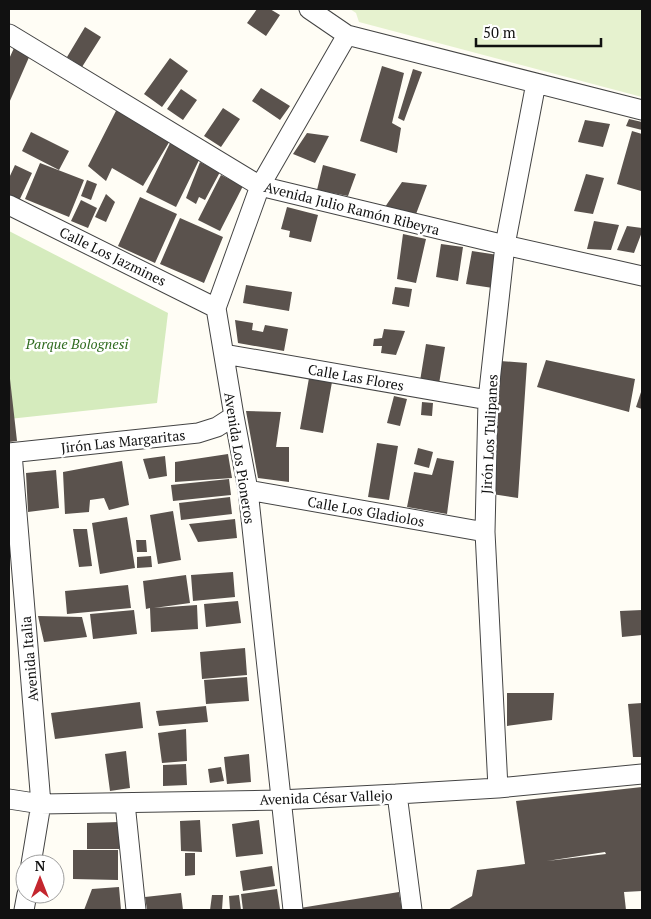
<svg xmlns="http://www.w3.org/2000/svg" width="651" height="919" viewBox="0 0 651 919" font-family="'PT Serif',serif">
	<rect width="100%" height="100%" fill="#fffdf5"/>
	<path fill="#d5ebbd" d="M9,231L168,313L157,403L9,419Z"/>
	<path fill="#e6f2cf" d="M350,9H642V97L359,22L356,13Z"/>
	<path fill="#5a524d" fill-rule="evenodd" d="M257,9H270L280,15L266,36L247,23Z
		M85,27L101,37L82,67L67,57Z
		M14,48L30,55L9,103V59Z
		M170,58L188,71L162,107L144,94Z
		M382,66L404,73L392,123L401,128L397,153L360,141Z
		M413,69L422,72L404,121L398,118Z
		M261,88L290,106L280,120L252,101Z
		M181,89L197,100L183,120L167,109Z
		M118,107L171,139L143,186L112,168L106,181L88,166Z
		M223,108L240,119L221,147L204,136Z
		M629,119L642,122V130L626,126Z
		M585,120L610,124L603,147L578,142Z
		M632,131L642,134L641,191L617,184Z
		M31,132L69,151L59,170L22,151Z
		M307,133L329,136L315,163L293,154Z
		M171,141L201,156L176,207L146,192Z
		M200,162L220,172L205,200L199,197L196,204L186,198Z
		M40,163L84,180L69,217L25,199Z
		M15,165L32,173L19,201L9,196V178Z
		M323,165L356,174L348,196L317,190Z
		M586,174L604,178L593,214L574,211Z
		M221,175L243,186L220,231L198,220Z
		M87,180L97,184L91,200L81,196Z
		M402,182L427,185L416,214L385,207Z
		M106,194L115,202L106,222L95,217Z
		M140,197L177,214L155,263L118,246Z
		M81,200L97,208L88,228L71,221Z
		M287,207L318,215L311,242L289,237L290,231L281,229Z
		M180,218L223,237L204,283L160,264Z
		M594,221L619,225L611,250L587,249Z
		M627,226L642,228V232L634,253L617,250Z
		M403,234L426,239L416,283L397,279Z
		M441,244L463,247L458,281L436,277Z
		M472,251L498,255L493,288L466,284Z
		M246,285L292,292L289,311L243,303Z
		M395,287L412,289L409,307L392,304Z
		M235,320L253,323L252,330L263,332L265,325L288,329L284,351L238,343Z
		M384,329L405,331L396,355L381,353L382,346H373L374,339L382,338Z
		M426,344L445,347L439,384L420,381Z
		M546,360L635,379L629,412L537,387Z
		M500,361L527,363L518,498L492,494Z
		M309,378L332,382L323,433L300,429Z
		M9,379H10L17,441L9,442Z
		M642,389V409L636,407Z
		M394,396L407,399L400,426L387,423Z
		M422,402L433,403L432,416L421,415Z
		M246,411L281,412L276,447H289V482L258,478Z
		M377,443L398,446L389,500L368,497Z
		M418,448L433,452L429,468L414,464Z
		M228,454L232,478L175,482V462Z
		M165,456L167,476L149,479L143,459Z
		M437,458L454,461L447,514L407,507L414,472L432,475Z
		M122,461L129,505L109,510L104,498L90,500L89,512L65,514L63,472Z
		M56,470L59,508L28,512L26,473Z
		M229,479L231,495L173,501L171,485Z
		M230,497L232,514L181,520L179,503Z
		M173,511L181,560L158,564L150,515Z
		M127,517L135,568L100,574L92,523Z
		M235,519L237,538L198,542L189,524Z
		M73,529H87L92,566L79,567Z
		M136,540H146L147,552H137Z
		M151,556L152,567L137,568V557Z
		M233,572L235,597L193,601L191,575Z
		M186,575L190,603L154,608L197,605L198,629L151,632L150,608L146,609L143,581Z
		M128,585L131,608L67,614L65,591Z
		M238,601L241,623L206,627L204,604Z
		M134,610L137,634L93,639L90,614Z
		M642,610V635L622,637L620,611Z
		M38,616L82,617L87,637L44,642Z
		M245,648L247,675L202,679L200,652Z
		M247,677L249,701L206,704L204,680Z
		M507,693H554L552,720L507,726Z
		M140,702L143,728L55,739L51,713Z
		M642,703V757H633L628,704Z
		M206,706L208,722L159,726L156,711Z
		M186,729L187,761L162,763L158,733Z
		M126,751L130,788L110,791L105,754Z
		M249,754L251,782L227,784L224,757Z
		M186,764L187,785L163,786V765Z
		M221,767L224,781L210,783L208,769Z
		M642,787V891L624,892L626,910H448L472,896L477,870L525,864L516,801ZM605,852L606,854L547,861Z
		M200,820L202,852L181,851L180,821Z
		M259,820L263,854L236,857L232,824Z
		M119,822V849H87V823Z
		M73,850H118V880L73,879Z
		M185,853H195V875L185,876Z
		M272,866L275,886L243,891L240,871Z
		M119,887L121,910H84L92,889Z
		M277,889L280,909L271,910H243L241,894Z
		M399,892L402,910H300V908Z
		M181,893L183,910H147L145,897Z
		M212,895H223L222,910H210Z
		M239,895L241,910H230L229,896Z"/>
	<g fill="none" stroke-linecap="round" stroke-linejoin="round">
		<g stroke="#444" stroke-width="21">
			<path id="street" d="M309,9L347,35L642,110
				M9,34L260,186L505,245L642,276
				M9,205L216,308
				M224,354L488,400
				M9,453L198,433L217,427L234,416
				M12,453L41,804L31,864
				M248,490L485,532
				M498,788L485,532L488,400L505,245L536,83
				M397,794L412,910
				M9,799L41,804L280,800L397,794L498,788L642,774
				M125,803L136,910
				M24,910L27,894
				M293,910L248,490L234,416L216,308L260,186L347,35"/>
		</g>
		<use href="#street" stroke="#fff" stroke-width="19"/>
	</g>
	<g text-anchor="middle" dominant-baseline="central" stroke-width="5" stroke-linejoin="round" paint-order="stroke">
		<g font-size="14" fill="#111" stroke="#fff">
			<text transform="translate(352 208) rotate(14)">Avenida Julio Ramón Ribeyra</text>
			<text transform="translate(113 256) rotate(26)">Calle Los Jazmines</text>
			<text transform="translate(356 377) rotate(10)">Calle Las Flores</text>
			<text transform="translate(489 434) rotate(-87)">Jirón Los Tulipanes</text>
			<text transform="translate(123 441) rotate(-6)">Jirón Las Margaritas</text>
			<text transform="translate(240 458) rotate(81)">Avenida Los Pioneros</text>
			<text transform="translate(366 511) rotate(10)">Calle Los Gladiolos</text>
			<text transform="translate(29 659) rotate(-95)">Avenida Italia</text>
			<text transform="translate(326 797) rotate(-2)">Avenida César Vallejo</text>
		</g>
		<g font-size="14" font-style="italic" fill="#2f6b1f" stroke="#fff">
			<text x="77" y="343">Parque Bolognesi</text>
		</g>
	</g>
	<rect width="651" height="919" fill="none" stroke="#111111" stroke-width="20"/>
	<g transform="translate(40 879)"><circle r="24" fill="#ffffff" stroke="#a0a0a0"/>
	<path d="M0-4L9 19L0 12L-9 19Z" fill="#c4262e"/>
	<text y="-8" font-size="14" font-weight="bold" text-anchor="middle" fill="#111111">N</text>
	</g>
	<path d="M476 38v8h125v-8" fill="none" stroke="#111111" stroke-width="2.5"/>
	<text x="483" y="38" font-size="15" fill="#111111" stroke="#ffffff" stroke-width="4" paint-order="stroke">50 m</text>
</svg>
